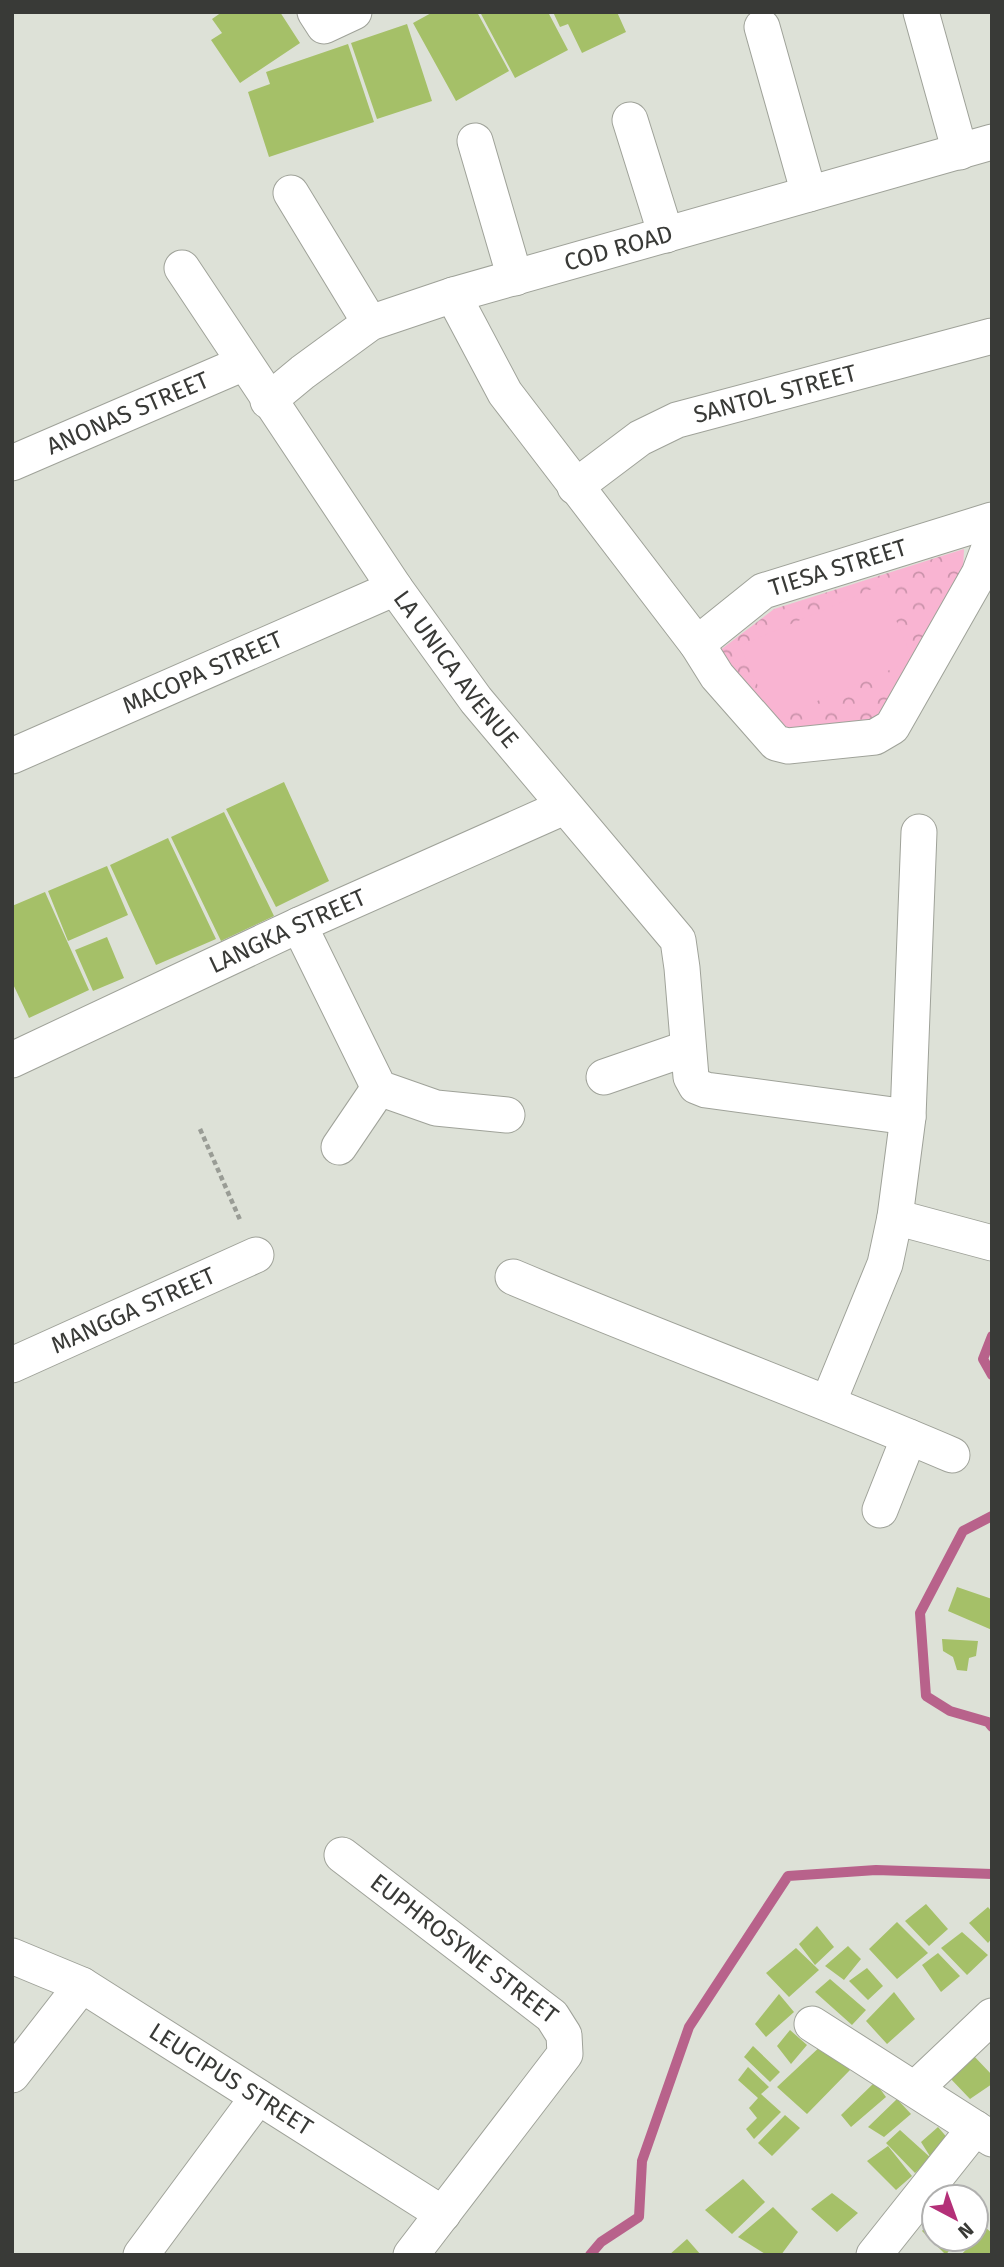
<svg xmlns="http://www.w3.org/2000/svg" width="1004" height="2267" viewBox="0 0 1004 2267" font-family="'Fira Sans',sans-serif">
	<defs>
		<pattern id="park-crowns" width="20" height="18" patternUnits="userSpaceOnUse" patternTransform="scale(1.75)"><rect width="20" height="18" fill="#f9b4d2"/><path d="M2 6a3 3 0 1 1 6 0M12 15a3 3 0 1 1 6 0" fill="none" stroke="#cb93ab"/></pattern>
	</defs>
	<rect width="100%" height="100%" fill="#dde1d7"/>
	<path fill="url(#park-crowns)" d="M964,549L963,571L874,723L780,734L719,651L774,609Z"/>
	<path fill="#f9b4d2" d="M881,585L913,660L773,720L740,646Z"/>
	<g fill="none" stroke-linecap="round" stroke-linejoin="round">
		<path stroke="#b8628b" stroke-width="10" d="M992,1336L983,1359L992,1375
			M992,1516L963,1531L920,1613L926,1696L950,1711L988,1722L992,1727
			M590,2255L601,2242L639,2217L642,2161L689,2027L788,1876L876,1870L992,1874"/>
	</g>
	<path fill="#a5c068" d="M222,12H280L300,43L240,83L211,40L222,33L212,19Z
		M433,12H477L509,71L456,101L413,23Z
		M480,12H548L568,50L515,78Z
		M553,12H617L626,32L582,53L568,24L560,27Z
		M407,24L432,101L377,119L351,43Z
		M348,44L374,122L269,157L248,92L270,84L266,72Z
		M284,782L329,881L276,907L226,809Z
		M224,812L274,916L221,941L171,837Z
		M168,838L216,939L156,965L110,865Z
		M107,866L128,915L68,941L48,891Z
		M45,892L89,990L29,1018L12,982V906Z
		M107,937L124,978L93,991L75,950Z
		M957,1587L992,1599V1630L948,1611Z
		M942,1639L978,1641L976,1656L969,1658L967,1671L957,1670L953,1657L943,1651Z
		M926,1904L948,1929L929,1946L905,1921Z
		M988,1907L992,1912V1938L988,1943L969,1923Z
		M897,1922L928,1953L897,1979L869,1949Z
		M817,1926L834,1947L815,1965L799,1944Z
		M962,1932L988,1955L967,1975L941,1948Z
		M848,1946L861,1959L844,1980L825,1966Z
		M796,1948L819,1970L789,1997L766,1973Z
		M938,1953L960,1976L941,1992L922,1965Z
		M867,1968L883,1986L868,2000L849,1981Z
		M830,1979L866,2010L852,2025L815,1992Z
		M894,1992L915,2019L887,2044L866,2021Z
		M779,1994L794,2012L766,2037L755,2024Z
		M790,2030L807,2045L791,2064L777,2046Z
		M824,2043L850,2070L807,2114L777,2087Z
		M753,2046L780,2072L770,2082L744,2057Z
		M972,2054L992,2075V2084L970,2099L949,2077Z
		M748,2067L769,2087L761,2094L781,2112L754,2139L746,2129L757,2118L749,2108L758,2098L738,2080Z
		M875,2082L886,2097L851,2127L841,2115Z
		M897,2099L911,2114L884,2137L868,2127Z
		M785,2115L800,2128L772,2156L758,2143Z
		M938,2127L950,2141L915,2173L886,2143L900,2130L931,2158L921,2142Z
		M888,2146L912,2176L896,2190L867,2161Z
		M743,2179L765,2202L732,2234L705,2210Z
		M832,2193L858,2213L837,2232L811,2209Z
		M773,2207L798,2232L781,2255H767L738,2237Z
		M934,2217V2239H957L946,2255L922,2231Z
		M986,2228L992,2233V2255H961Z
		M687,2239L701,2255H669Z"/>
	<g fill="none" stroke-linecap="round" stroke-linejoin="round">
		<g stroke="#9fa299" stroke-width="37">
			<g id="minor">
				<path d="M315,12L324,26L354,12"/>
				<path d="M921,12L960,152"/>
				<path d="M762,27L809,194"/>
				<path d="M630,120L666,235"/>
				<path d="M475,141L515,278"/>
				<path d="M291,193L370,323"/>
				<path id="s1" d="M182,268L395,588L476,700L678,940L682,968L691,1077L696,1086L706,1090L908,1117"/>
				<path d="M453,295L505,393L697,644L717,676L776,743L788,746L875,737L892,727L979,574L992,540"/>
				<path id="s2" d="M268,401L303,372L370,323L453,295L992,142"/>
				<path id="s3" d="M12,463L244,363"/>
				<path id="s4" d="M575,487L640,438L677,420L992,336"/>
				<path id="s5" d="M697,644L763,591L992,520"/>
				<path id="s6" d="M12,756L395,588"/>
				<path d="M299,925L379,1088L436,1108L507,1115"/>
				<path id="s7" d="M12,1060L299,925L564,807"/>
				<path d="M604,1077L688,1048"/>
				<path d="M339,1147L379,1088"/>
				<path d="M895,1217L992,1243"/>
				<path d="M513,1277C658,1338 807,1393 952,1455"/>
				<path id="s8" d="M12,1365L256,1255"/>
				<path d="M828,1403L885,1264L895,1217L908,1117L919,832"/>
				<path d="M880,1510L909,1437"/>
				<path id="s9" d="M342,1855L552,2016L564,2035L565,2054L411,2255"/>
				<path id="s10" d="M12,1956L82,1985L443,2214"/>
				<path d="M812,2024L992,2139"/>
				<path d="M12,2075L82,1985"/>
				<path d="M915,2089L992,2016"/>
				<path d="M141,2255L258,2097"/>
				<path d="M874,2255L975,2128"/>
			</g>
		</g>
		<path stroke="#999c95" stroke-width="4.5" stroke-dasharray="5 3.5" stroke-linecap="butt" d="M200,1129L241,1222"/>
		<use href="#minor" stroke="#fff" stroke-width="35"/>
	</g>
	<g text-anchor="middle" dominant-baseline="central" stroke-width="5" stroke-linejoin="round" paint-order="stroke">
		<g font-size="24" fill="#393a37" stroke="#fff">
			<text stroke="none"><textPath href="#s2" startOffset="388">COD ROAD</textPath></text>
			<text stroke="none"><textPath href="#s4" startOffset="224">SANTOL STREET</textPath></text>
			<text stroke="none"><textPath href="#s3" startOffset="126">ANONAS STREET</textPath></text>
			<text stroke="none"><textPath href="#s5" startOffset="163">TIESA STREET</textPath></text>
			<text stroke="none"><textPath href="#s1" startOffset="486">LA UNICA AVENUE</textPath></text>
			<text stroke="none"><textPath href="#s6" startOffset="208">MACOPA STREET</textPath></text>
			<text stroke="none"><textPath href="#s7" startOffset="304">LANGKA STREET</textPath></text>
			<text stroke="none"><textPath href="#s8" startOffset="133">MANGGA STREET</textPath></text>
			<text stroke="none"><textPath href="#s9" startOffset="154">EUPHROSYNE STREET</textPath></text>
			<text stroke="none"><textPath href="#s10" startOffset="252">LEUCIPUS STREET</textPath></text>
		</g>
	</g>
	<rect width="1004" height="2267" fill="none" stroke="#393a37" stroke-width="28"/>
	<g transform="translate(955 2218) rotate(139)"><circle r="33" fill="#ffffff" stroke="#b0b0af" stroke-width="2"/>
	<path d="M0-5L12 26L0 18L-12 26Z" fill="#b43078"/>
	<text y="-10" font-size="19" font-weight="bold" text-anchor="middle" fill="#393a37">N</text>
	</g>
</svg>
